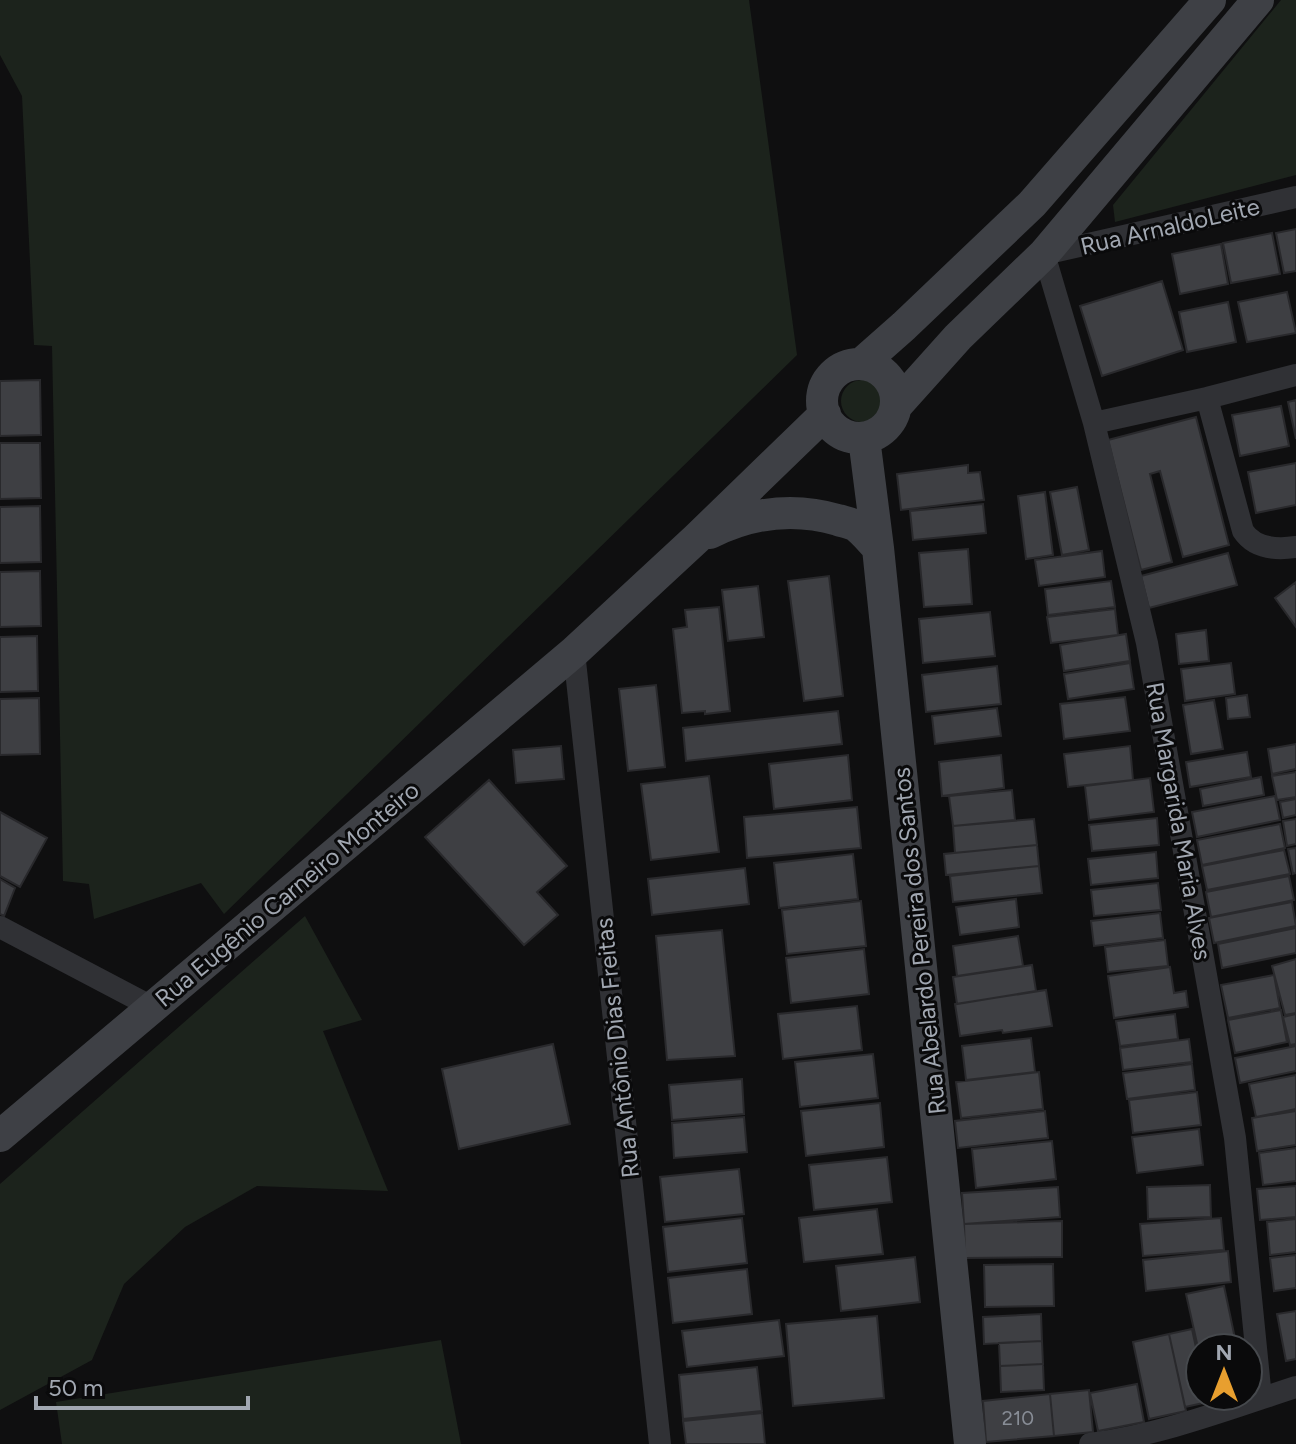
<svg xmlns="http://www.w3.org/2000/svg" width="1296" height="1444" viewBox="0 0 1296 1444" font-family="Figtree,sans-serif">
	<rect width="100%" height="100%" fill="#0f0f10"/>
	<path fill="#1c231c" d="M0,0H749L797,355L224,914L201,883L94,919L89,884L63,881L52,346L34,345L22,96L0,55Z
		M1281,0H1296V175L1115,222L1113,205Z
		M841 401a21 21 0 1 1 42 0a21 21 0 1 1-42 0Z
		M305,916L362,1020L323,1031L388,1191L257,1186L185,1227L124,1284L92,1360L0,1410V1184Z
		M441,1340L461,1444H62L56,1402Z"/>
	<path fill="#3e3f43" stroke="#29292c" stroke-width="2" d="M1296,229V271L1284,273L1276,233Z
		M1272,233L1280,274L1231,283L1223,243Z
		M1221,244L1228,284L1180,294L1172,254Z
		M1162,281L1183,350L1102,376L1080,306Z
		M1287,292L1296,333L1247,342L1238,302Z
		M1228,302L1236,342L1187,352L1179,312Z
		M40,380L41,435L0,436V381Z
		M1296,400V439L1288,402Z
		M1281,406L1289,446L1240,456L1232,415Z
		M1196,417L1229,545L1183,557L1160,471L1150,474L1172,562L1141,570L1108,440Z
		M0,443H40L41,498L0,499Z
		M1296,463V505L1256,513L1248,472Z
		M968,465V473L980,472L984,500L901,510L897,474Z
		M1077,487L1089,550L1062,555L1050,492Z
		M1045,492L1053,555L1026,559L1018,496Z
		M983,504L986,533L913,540L910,511Z
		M40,506L41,562L0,563V507Z
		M968,549L972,604L924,607L919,553Z
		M1102,551L1105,577L1039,586L1035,560Z
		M1228,553L1237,585L1149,608L1141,576Z
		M40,571L41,626L0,627V572Z
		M829,576L843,696L804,701L788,581Z
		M1111,581L1115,607L1048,615L1045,589Z
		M1296,582V627L1275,598Z
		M758,586L764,637L728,641L722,590Z
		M719,607L730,711L705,714V711L682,713L673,629L687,627L685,610Z
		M1115,609L1118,635L1051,643L1047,617Z
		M990,612L995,656L923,663L919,619Z
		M1206,630L1209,661L1179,664L1176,634Z
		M1126,634L1130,661L1064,671L1060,645Z
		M37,636L38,691L0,692V637Z
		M1130,663L1134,689L1068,699L1064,674Z
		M1231,663L1235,694L1185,701L1181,669Z
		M997,666L1001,704L926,712L922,675Z
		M656,685L665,767L628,771L619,689Z
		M1247,695L1250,717L1228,719L1226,698Z
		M1125,697L1130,731L1064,739L1060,704Z
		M39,698L40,754L0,755V699Z
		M1214,700L1223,749L1191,754L1183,705Z
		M997,708L1001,736L935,744L932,716Z
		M838,711L842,744L686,761L683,728Z
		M1296,744V769L1272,774L1268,749Z
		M561,746L564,779L516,783L513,750Z
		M1130,746L1133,780L1068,787L1064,754Z
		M1247,752L1251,777L1190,787L1186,762Z
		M848,755L852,800L774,809L769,764Z
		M1001,755L1004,788L942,796L939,762Z
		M1296,772V797L1277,800L1272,776Z
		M709,776L719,852L651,860L641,784Z
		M1261,777L1264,795L1203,806L1200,789Z
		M1150,778L1154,812L1089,820L1085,786Z
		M489,780L567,866L537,892L558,915L524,945L425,837Z
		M1012,790L1015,820L953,826L949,796Z
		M1275,796L1280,820L1197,837L1192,812Z
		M1296,799V815L1283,818L1280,802Z
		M857,807L861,848L747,858L744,817Z
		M0,812L47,838L20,887L0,876Z
		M1157,818L1159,845L1092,851L1089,825Z
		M1034,819L1037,845L955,853L953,826Z
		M1296,819V844L1287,846L1283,821Z
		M1280,824L1285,848L1202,865L1197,840Z
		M1037,845L1039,866L946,875L944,854Z
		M1296,848V873L1293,874L1288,849Z
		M1284,850L1290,874L1207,890L1202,866Z
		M1156,852L1158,878L1091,885L1088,859Z
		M853,854L858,899L779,908L774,863Z
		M1039,866L1042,893L953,902L950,876Z
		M745,868L749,904L652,915L648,879Z
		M1289,876L1294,900L1211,917L1206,892Z
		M0,879L15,888L4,916L0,914Z
		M1158,883L1161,910L1094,916L1091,890Z
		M1016,899L1019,927L960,935L956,907Z
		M861,901L866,946L787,954L782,910Z
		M1292,902L1296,926L1214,943L1209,918Z
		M1160,913L1163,938L1094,946L1091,921Z
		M1296,928V953L1222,968L1218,944Z
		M722,930L735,1056L667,1060L656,936Z
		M1018,936L1023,966L957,976L953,946Z
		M1165,940L1168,966L1108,972L1105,947Z
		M864,949L869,994L791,1003L786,958Z
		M1296,959V1013L1285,1015L1272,966Z
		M1032,965L1036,991L957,1004L953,977Z
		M1170,967L1174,993L1186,991L1188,1007L1114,1018L1108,976Z
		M1274,975L1280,1008L1228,1018L1221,985Z
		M1046,990L1052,1026L1003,1033L1002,1030L960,1036L955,1004Z
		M857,1006L862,1050L783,1059L778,1014Z
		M1281,1010L1287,1042L1235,1053L1228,1020Z
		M1175,1014L1178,1039L1120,1046L1116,1021Z
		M1296,1014V1044L1290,1045L1283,1017Z
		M1031,1038L1035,1072L966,1080L962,1046Z
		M1189,1039L1192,1062L1123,1070L1120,1048Z
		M553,1044L570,1124L459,1149L442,1069Z
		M1296,1046V1071L1240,1083L1235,1058Z
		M873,1054L878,1098L800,1107L795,1062Z
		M1192,1064L1195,1090L1127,1099L1123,1073Z
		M1039,1072L1043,1109L961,1118L956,1082Z
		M1296,1075V1109L1256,1117L1249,1084Z
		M742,1079L744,1114L672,1120L669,1085Z
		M1197,1092L1201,1125L1133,1133L1129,1100Z
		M880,1103L884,1147L806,1156L801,1111Z
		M1045,1111L1048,1138L958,1148L955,1121Z
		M1296,1111V1145L1257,1151L1252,1118Z
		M744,1117L747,1152L674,1158L672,1123Z
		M1199,1129L1203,1165L1137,1173L1132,1137Z
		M1052,1141L1056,1179L976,1188L972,1149Z
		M1296,1148V1181L1263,1185L1259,1153Z
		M887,1157L892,1202L814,1210L809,1165Z
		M739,1169L744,1214L665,1222L660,1177Z
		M1210,1185L1211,1217L1148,1219L1147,1187Z
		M1296,1186V1217L1260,1220L1257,1189Z
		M1058,1187L1060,1217L964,1224L962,1193Z
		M877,1209L883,1254L804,1262L799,1218Z
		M742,1218L747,1263L668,1272L663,1227Z
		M1221,1218L1224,1250L1143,1256L1140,1224Z
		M1296,1219V1252L1270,1255L1267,1222Z
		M1062,1221V1257L965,1258L964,1224Z
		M1228,1251L1231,1282L1146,1291L1143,1260Z
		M1296,1255V1288L1274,1291L1270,1258Z
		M915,1257L920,1302L841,1311L836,1266Z
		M1053,1264L1054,1306L985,1307L984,1265Z
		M747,1269L752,1314L673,1323L668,1278Z
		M1224,1286L1237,1348H1200V1357L1186,1294Z
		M1296,1311V1359L1286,1361L1277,1314Z
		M1041,1314L1042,1341L984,1344L983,1317Z
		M877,1316L884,1398L793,1406L786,1324Z
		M779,1320L784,1356L687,1367L682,1331Z
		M1192,1329L1200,1366V1396H1207L1208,1402L1185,1407L1169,1334Z
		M1169,1334L1186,1411L1149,1419L1133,1342Z
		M1042,1341L1043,1364L1000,1366L999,1343Z
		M1043,1364L1044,1390L1001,1392L1000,1366Z
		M757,1367L762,1411L683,1419L679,1375Z
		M1137,1384L1144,1422L1098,1431L1090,1393Z
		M1089,1390L1093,1432L1054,1436L1050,1394Z
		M1050,1394L1054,1436L986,1442L983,1401Z
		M762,1413L765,1444H686L683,1421Z"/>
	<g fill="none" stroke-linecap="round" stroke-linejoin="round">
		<path stroke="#303135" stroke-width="22" d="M1207,398L1243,531C1255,549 1276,550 1296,547
			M1094,423L1207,398L1296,375
			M574,652L660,1444
			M0,927L152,1007
			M1261,1398L1235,1138L1147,643L1094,423L1044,254L1296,197
			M1090,1444C1161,1435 1228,1409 1296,1387"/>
		<path stroke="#3e4045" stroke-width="32" d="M861,364L904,326L1032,204L1210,0
			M822 401a37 37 0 1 1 74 0a37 37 0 1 1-74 0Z
			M897,405L958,337L1044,254L1258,0
			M864,438L878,548L970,1444
			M710,533C750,513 794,507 838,520C844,522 851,523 856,526C864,532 871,541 878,548
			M0,1136L574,652L696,539L825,414"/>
	</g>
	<g text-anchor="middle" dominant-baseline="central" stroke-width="6" stroke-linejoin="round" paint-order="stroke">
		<g font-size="20" fill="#888d96">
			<text x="1018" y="1418">210</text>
		</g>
		<g font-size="24" fill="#a1a7b1" stroke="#0a0a0b">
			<text transform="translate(1170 226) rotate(-13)">Rua ArnaldoLeite</text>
			<text transform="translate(1179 821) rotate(80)">Rua Margarida Maria Alves</text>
			<text transform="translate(287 894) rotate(-40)">Rua Eugênio Carneiro Monteiro</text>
			<text transform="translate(919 941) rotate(-96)">Rua Abelardo Pereira dos Santos</text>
			<text transform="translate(617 1048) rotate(-96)">Rua Antônio Dias Freitas</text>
		</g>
	</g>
	<g transform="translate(1224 1372)"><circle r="38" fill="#0a0a0b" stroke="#46494d" stroke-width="2"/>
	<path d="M0-6L14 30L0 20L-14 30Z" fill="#e89f2f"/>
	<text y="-12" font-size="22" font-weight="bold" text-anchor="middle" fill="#a1a7b1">N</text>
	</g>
	<path d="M36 1396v12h212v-12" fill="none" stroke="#a1a7b1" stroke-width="4"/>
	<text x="48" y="1396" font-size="24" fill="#a1a7b1" stroke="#0a0a0b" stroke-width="6" paint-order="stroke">50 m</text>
</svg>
